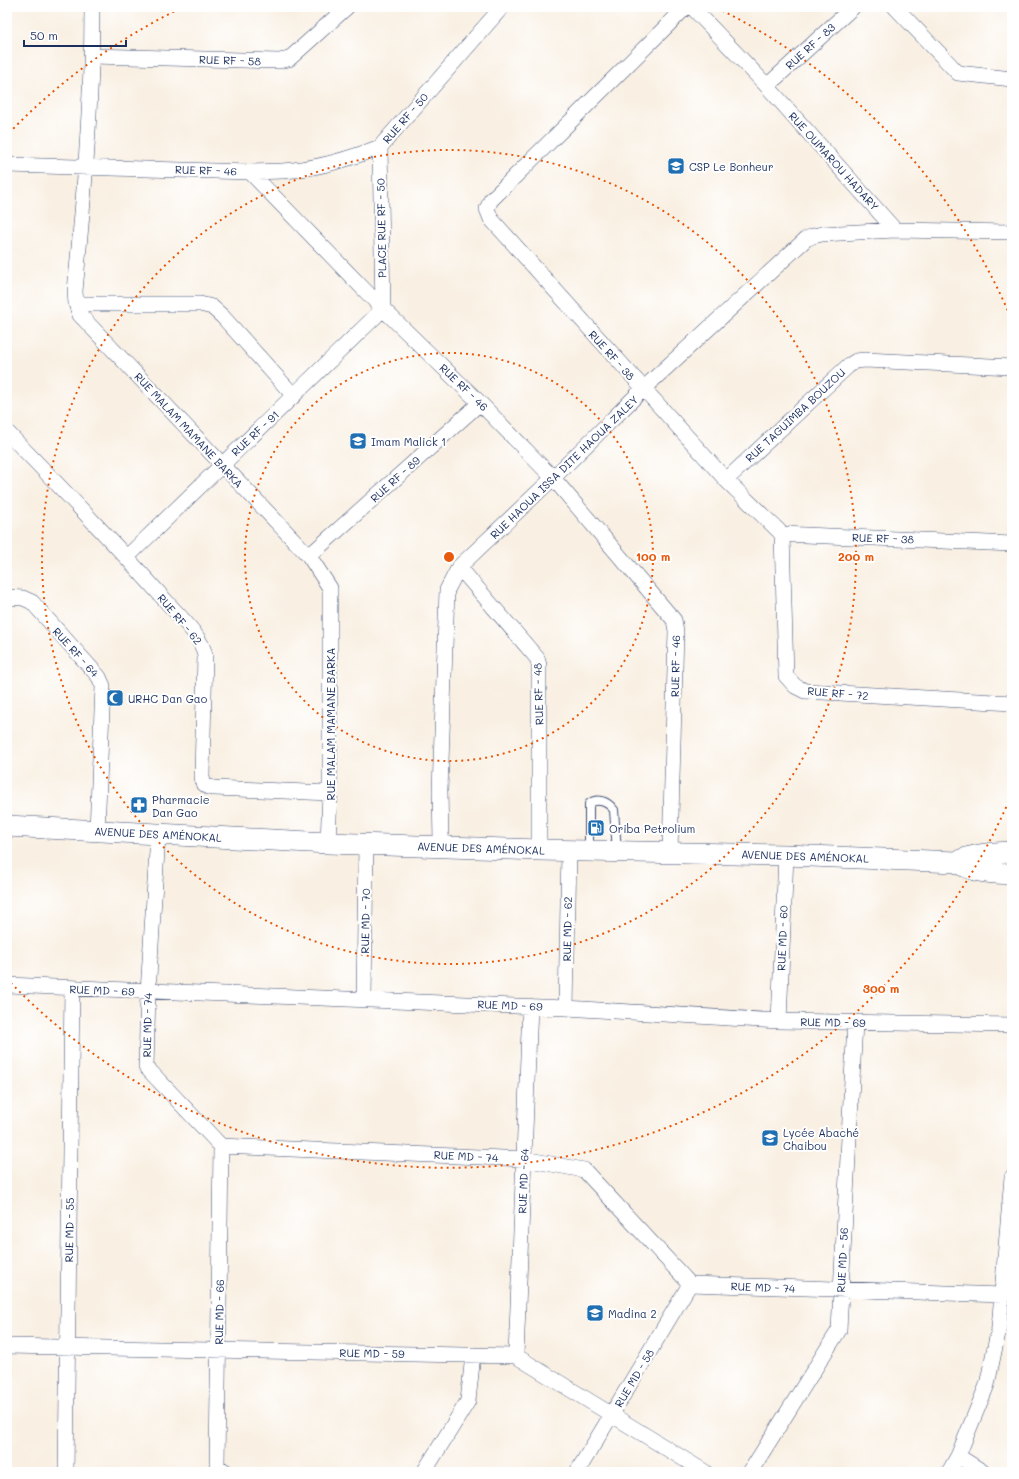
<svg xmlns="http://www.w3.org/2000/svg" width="1019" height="1479" viewBox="0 0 1019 1479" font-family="Mali,sans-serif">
	<rect width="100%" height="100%" fill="#fff"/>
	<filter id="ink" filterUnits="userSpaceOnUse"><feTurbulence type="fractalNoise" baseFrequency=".025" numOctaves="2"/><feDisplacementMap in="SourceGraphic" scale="8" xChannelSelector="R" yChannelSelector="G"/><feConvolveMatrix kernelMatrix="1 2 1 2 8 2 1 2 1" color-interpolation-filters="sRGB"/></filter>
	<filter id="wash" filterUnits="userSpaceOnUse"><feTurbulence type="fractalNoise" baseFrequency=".012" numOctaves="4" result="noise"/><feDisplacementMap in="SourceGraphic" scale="16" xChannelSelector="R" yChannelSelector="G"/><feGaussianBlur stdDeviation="0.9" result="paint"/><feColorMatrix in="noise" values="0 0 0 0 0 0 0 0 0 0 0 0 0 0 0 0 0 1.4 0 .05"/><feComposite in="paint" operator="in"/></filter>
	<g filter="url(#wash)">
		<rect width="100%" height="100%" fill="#f9f0e3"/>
	</g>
	<g filter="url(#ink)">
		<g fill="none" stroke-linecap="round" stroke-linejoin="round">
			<g stroke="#3c4c72" stroke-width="10">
				<path id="service" d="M589,851V804C598,797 608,802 614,810L617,851"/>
			</g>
			<g stroke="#3c4c72" stroke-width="16">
				<path id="minor" d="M92,7C92,103 84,196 75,291L76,304L80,315L309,556L330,588V793L328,843
					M686,7L491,200L487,209L491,219L726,480L782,534L1012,544
					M692,7L767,86L895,230L1012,232
					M895,7L958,73L1012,79
					M92,56L279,61L289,59L347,7
					M767,86L853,7
					M7,165L250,172L383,309L480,403L553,478L674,620L676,631L670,853
					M250,172C264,171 279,172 293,170C323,167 352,158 380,147L502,7
					M76,304H200L212,307L223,317L294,396
					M7,432C60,487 114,542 164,599C177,614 201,635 205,655L202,776L203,783L208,787L214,788L330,793
					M726,480L848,366L856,361L865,360L1012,367
					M782,534L786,676L795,686L805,691L1012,703
					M309,556L480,403
					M127,557L383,309L380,147
					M459,567L537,658L539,665V850
					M7,597L23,598L32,602L99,677L103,686L97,831
					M158,835L148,992L146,1067L221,1146L524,1159L584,1170L690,1284L1002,1295
					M441,841L440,791L447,590L459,567L553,478L643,389L806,239L813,236L822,234L895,230
					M7,985L566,1008L779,1021L1012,1025
					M364,999L366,844
					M566,1008L569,850
					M779,1021L786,855
					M221,1146L217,1466L226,1472
					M7,1346L516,1356L705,1472
					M516,1356L530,1006
					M958,1456L983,1472
					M66,1472L72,989
					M424,1472L468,1401L473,1355
					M577,1472L690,1284
					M750,1472L839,1330L855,1022
					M949,1472L958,1456L987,1385L999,1328L1012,1177"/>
			</g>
			<g stroke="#3c4c72" stroke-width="22">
				<path id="secondary" d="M7,826L328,843L539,850L786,855L956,862C976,873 990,873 1012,874
					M956,862C974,854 992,853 1012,852"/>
			</g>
			<use href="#service" stroke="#fff" stroke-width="8"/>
			<use href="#minor" stroke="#fff" stroke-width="15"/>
			<use href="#secondary" stroke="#fff" stroke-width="21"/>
		</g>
	</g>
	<g fill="none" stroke="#e8590c" stroke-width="2" stroke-dasharray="2 4">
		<circle cx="449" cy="557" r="204"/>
		<circle cx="449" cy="557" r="407"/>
		<path d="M1011 796A611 611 0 0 1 9 981M9 133A611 611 0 0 1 181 8M717 8A611 611 0 0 1 1011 318"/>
	</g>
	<defs>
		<g id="school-square" transform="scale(0.9)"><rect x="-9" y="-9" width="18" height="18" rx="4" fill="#1f6fb2" stroke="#fff"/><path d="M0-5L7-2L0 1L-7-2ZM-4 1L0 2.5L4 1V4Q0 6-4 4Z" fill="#fff"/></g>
		<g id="mosque-square" transform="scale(0.9)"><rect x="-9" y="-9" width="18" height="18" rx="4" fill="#1f6fb2" stroke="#fff"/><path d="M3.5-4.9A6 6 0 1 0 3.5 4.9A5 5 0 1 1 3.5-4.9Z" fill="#fff"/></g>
		<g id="pharmacy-square" transform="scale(0.9)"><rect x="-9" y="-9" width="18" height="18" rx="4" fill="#1f6fb2" stroke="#fff"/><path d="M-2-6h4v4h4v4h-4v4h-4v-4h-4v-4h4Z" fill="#fff"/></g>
		<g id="fuel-square" transform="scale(0.9)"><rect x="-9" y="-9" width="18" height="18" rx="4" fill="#1f6fb2" stroke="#fff"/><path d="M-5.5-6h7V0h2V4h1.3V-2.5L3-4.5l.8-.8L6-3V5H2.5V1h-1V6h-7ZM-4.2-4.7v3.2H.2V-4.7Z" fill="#fff"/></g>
	</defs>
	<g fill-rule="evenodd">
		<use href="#school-square" x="676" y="166"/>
		<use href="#school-square" x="358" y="441"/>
		<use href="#mosque-square" x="115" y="698"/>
		<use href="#pharmacy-square" x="139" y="805"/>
		<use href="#fuel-square" x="596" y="828"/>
		<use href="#school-square" x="770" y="1138"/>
		<use href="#school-square" x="595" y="1313"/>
	</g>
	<g text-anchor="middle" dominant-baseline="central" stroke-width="4" stroke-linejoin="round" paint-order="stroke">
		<g font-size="11" fill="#1b2f5e" stroke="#fff">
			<text transform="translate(810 46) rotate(-42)">RUE RF - 83</text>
			<text transform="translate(230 60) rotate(2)">RUE RF - 58</text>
			<text transform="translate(405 118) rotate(-49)">RUE RF - 50</text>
			<text transform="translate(834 161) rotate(48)">RUE OUMAROU HADARY</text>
			<text transform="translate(206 170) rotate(2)">RUE RF - 46</text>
			<text transform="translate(381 228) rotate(-91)">PLACE RUE RF - 50</text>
			<text transform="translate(612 355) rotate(48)">RUE RF - 38</text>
			<text transform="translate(464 387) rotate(44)">RUE RF - 46</text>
			<text transform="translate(795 415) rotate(-43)">RUE TAGUIMBA BOUZOU</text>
			<text transform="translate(189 430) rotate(47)">RUE MALAM MAMANE BARKA</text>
			<text transform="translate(255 433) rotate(-43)">RUE RF - 91</text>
			<text transform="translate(564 467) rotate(-44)">RUE HAOUA ISSA DITE HAOUA ZALEY</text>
			<text transform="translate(395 479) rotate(-42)">RUE RF - 89</text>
			<text transform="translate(883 538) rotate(2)">RUE RF - 38</text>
			<text transform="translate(180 619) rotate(50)">RUE RF - 62</text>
			<text transform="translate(76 652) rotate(48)">RUE RF - 64</text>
			<text transform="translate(675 666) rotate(-89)">RUE RF - 46</text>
			<text transform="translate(838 693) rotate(5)">RUE RF - 72</text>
			<text transform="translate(538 694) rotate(-92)">RUE RF - 48</text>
			<text transform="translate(330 724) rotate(-90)">RUE MALAM MAMANE BARKA</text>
			<text transform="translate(158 834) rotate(3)">AVENUE DES AMÉNOKAL</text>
			<text transform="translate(481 848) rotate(2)">AVENUE DES AMÉNOKAL</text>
			<text transform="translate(805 856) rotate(2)">AVENUE DES AMÉNOKAL</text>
			<text transform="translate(365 921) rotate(-89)">RUE MD - 70</text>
			<text transform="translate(567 929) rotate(-89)">RUE MD - 62</text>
			<text transform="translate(782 938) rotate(-88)">RUE MD - 60</text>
			<text transform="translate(102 990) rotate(2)">RUE MD - 69</text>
			<text transform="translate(510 1005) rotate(2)">RUE MD - 69</text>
			<text transform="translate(833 1022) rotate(1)">RUE MD - 69</text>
			<text transform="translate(147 1025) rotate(-89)">RUE MD - 74</text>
			<text transform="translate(466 1156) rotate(3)">RUE MD - 74</text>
			<text transform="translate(523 1181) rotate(-88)">RUE MD - 64</text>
			<text transform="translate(69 1230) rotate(-89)">RUE MD - 55</text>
			<text transform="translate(842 1260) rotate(-87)">RUE MD - 56</text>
			<text transform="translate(763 1287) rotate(2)">RUE MD - 74</text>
			<text transform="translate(219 1312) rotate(-89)">RUE MD - 66</text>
			<text transform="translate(372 1353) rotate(1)">RUE MD - 59</text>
			<text transform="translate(634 1378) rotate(-59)">RUE MD - 58</text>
		</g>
		<g font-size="11" fill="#1b2f5e" stroke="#fff" text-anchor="start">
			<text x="689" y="166">CSP Le Bonheur</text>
			<text x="371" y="441">Imam Malick 1</text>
			<text x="128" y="698">URHC Dan Gao</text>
			<text x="152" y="799">Pharmacie<tspan x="152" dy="13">Dan Gao</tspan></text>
			<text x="609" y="828">Oriba Petrolium</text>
			<text x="783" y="1132">Lycée Abaché<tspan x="783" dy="13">Chaibou</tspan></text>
			<text x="608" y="1313">Madina 2</text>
		</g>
	</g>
	<circle cx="449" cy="557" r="6" fill="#e8590c" stroke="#fff" stroke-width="2"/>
	<g font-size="12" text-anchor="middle" font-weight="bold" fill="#e8590c" stroke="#fff" stroke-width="4" stroke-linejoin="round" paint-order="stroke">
		<text x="653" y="561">100 m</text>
		<text x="856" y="561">200 m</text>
		<text x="881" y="993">300 m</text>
	</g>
	<rect width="1019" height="1479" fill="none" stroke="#fff" stroke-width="24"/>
	<path d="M24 40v6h102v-6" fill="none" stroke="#1b2f5e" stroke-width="2"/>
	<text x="30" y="40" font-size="12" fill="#1b2f5e" stroke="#ffffff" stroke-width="3" paint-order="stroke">50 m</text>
</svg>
